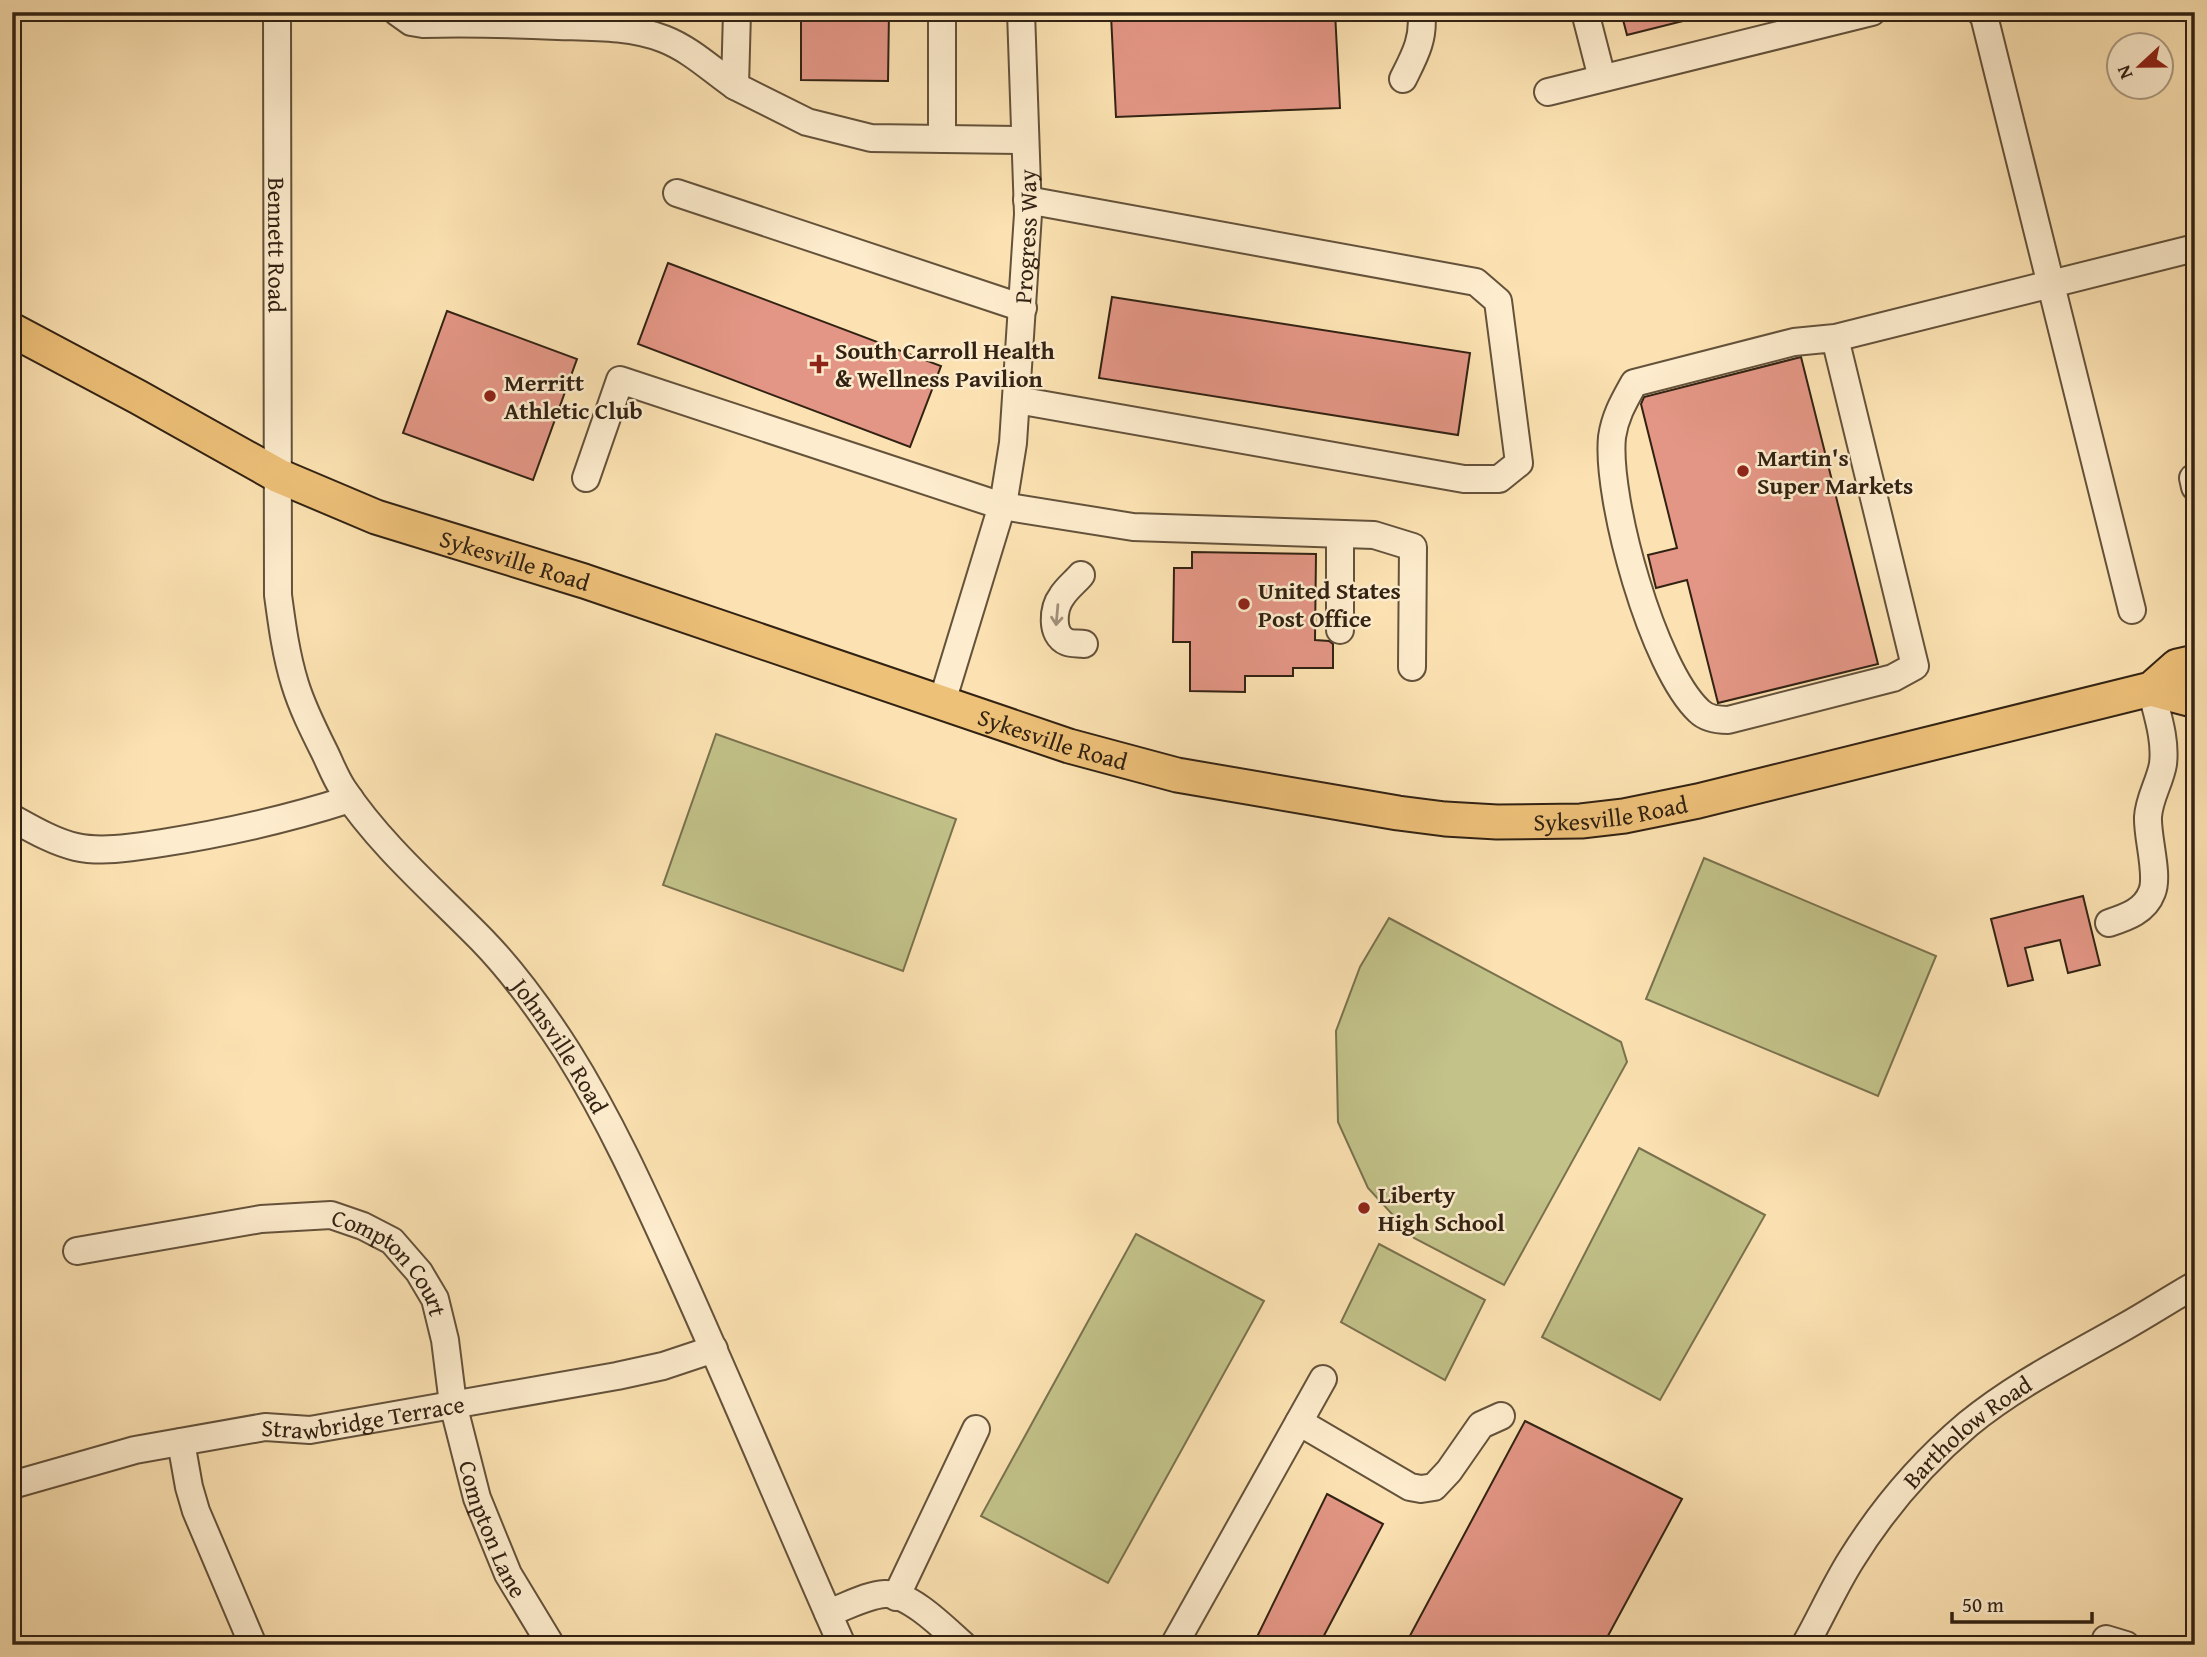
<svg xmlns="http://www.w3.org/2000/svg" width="2207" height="1657" viewBox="0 0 2207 1657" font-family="'Gentium Book Plus',serif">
	<rect width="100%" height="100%" fill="#fce2b2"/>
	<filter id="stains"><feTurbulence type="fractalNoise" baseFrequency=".00286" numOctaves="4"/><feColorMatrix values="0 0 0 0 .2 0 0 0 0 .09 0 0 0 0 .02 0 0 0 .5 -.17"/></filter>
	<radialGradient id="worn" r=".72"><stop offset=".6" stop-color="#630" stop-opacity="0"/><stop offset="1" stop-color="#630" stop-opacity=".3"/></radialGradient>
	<path fill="#c2c289" stroke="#7a724e" stroke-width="2" d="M716,734L956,819L903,971L663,885Z
		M1704,858L1936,956L1878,1096L1646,999Z
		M1389,918L1621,1042L1627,1062L1504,1285L1414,1238L1368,1188L1338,1122L1336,1031L1360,967Z
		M1639,1148L1765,1215L1660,1400L1542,1337Z
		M1136,1234L1264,1301L1108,1583L981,1516Z
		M1379,1244L1485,1300L1445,1380L1341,1322Z"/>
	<path fill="#e39685" stroke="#322213" stroke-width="2" d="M801,12H889L888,81L801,80Z
		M1168,12H1335L1340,108L1116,117L1111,15Z
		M1621,12H1694L1695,18L1627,35Z
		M668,263L941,366L910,447L638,344Z
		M1112,297L1470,353L1458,435L1099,378Z
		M447,311L577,359L533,480L403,433Z
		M1801,357L1878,664L1718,703L1687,580L1656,588L1648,555L1677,548L1641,404L1644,397Z
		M1192,552L1316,554L1315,640L1329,641L1333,644V668H1293V676H1245V692L1190,691V642H1173L1174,568H1192Z
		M2083,896L2100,965L2068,973L2060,940L2025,948L2033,980L2008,986L1991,919Z
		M1525,1421L1682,1499L1603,1645H1405Z
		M1327,1494L1383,1524L1319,1645H1253Z"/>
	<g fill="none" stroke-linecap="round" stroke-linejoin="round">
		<g stroke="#64523b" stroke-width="30">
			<g id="minor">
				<path id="s1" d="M277,12L278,595C282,625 286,655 295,684C302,707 313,729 324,751C330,763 335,777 343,789C381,846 434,891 482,940C514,973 542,1012 567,1051C611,1121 645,1197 679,1272C735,1396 787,1521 842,1645"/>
				<path d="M397,12L411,22L423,24C468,23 513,24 558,26C592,27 631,26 664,39C690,49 712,70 735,86"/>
				<path d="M737,12L735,86L807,122L871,138L1025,140"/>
				<path d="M942,12V139"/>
				<path d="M1585,12L1602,78"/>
				<path d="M1980,12L1984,16L2132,610"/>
				<path d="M1403,79C1414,57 1425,38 1421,12"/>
				<path d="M1548,92L1872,12"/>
				<path d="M677,193L1023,308"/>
				<path d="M1835,338L1915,666L1893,678L1728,720C1718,720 1707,719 1699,711C1653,668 1606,499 1612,437C1615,416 1624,401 1634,383L1794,342L1835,338L2195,248"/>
				<path d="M1017,400L1464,479H1499L1519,463L1498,301L1476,282L1027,200"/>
				<path d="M2195,477L2193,478L2195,487"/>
				<path d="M586,478L620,380L1002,506L1133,527L1374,535L1413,547L1412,667"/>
				<path d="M1081,575C1075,582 1067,588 1062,596C1053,608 1050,635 1067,642C1072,644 1079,643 1084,644"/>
				<path d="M1340,630V535"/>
				<path id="s2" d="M942,702L1004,499L1013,443L1028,214L1021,12"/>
				<path d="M12,818C32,829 54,842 76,847C103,853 135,847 162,843C226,833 288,819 350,799"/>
				<path d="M2109,923C2127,917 2145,911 2152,892C2159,875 2147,837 2148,817C2149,798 2160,782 2163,764C2166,739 2157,714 2151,689"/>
				<path id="s3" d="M77,1251L261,1219L331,1215L363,1226L392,1241L419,1272L435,1299L445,1340L453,1404L477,1498L508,1574L551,1645"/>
				<path d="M1299,1422L1410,1487L1421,1489L1434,1487L1449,1471L1481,1425L1501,1416"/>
				<path d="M181,1442L189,1487L196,1511L253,1645"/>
				<path id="s4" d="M12,1485L135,1450L265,1427L310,1430L617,1376L663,1366L714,1349"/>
				<path d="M896,1597L976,1429"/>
				<path d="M828,1613C846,1607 866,1595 885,1594C910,1593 945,1629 963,1645"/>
				<path d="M2106,1639L2126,1645"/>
				<path d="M1174,1645L1323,1379"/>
				<path id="s5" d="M1805,1645C1821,1617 1834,1587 1851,1560C1882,1510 1923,1462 1968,1424C2017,1384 2072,1357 2126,1326C2149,1313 2172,1298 2195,1285"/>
			</g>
		</g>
		<g stroke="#322213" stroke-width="37">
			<g id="major">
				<path id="s6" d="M12,330L138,397L279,476L376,517L584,581L1069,746L1177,775L1398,813L1445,819L1497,822L1581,821L1624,816L1698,801L2151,689L2177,666L2195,662"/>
				<path d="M2151,689L2189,699L2195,697"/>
			</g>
		</g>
		<use href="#minor" stroke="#fdeccd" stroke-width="26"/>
		<use href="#major" stroke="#eec179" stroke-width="33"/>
	</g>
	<defs><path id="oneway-shaft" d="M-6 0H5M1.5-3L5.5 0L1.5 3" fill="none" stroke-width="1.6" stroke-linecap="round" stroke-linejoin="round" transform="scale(1.75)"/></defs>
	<use stroke="#a29179" href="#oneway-shaft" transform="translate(1057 615) rotate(95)"/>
	<g fill="#8f2418" stroke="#fdeccd" stroke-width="2.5">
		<path d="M815.5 353.5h7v7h7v7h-7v7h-7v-7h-7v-7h7z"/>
		<circle cx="490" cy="396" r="7"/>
		<circle cx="1743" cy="471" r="7"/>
		<circle cx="1244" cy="604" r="7"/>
		<circle cx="1364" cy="1208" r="7"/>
	</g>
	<g text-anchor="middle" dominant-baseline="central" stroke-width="5" stroke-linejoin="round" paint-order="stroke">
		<g font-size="24" fill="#322213" stroke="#fdeccd">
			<text stroke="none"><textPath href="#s2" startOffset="476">Progress Way</textPath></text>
			<text stroke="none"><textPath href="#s1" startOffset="233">Bennett Road</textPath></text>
			<text stroke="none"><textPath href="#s6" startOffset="555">Sykesville Road</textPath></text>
			<text stroke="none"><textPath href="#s6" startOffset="1122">Sykesville Road</textPath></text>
			<text stroke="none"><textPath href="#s6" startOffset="1689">Sykesville Road</textPath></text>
			<text stroke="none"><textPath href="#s1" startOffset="1127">Johnsville Road</textPath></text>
			<text stroke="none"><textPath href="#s3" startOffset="336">Compton Court</textPath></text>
			<text stroke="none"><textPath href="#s4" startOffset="359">Strawbridge Terrace</textPath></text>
			<text stroke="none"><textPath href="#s5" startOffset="271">Bartholow Road</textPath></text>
			<text stroke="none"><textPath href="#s3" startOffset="634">Compton Lane</textPath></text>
		</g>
		<g font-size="24" font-weight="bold" fill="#322213" stroke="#fdeccd" text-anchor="start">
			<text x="835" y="350">South Carroll Health<tspan x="835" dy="28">&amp; Wellness Pavilion</tspan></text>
			<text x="504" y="382">Merritt<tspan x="504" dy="28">Athletic Club</tspan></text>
			<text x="1757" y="457">Martin's<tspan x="1757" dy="28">Super Markets</tspan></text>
			<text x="1258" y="590">United States<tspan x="1258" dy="28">Post Office</tspan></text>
			<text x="1378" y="1194">Liberty<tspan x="1378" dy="28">High School</tspan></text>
		</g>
	</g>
	<rect width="2207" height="1657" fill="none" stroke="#fce2b2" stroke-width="42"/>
	<rect x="14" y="14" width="2179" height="1629" fill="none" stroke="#322213" stroke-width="3.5"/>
	<rect x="21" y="21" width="2165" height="1615" fill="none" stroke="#322213" stroke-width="2"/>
	<g transform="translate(2140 66) rotate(248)"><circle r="33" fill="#fdeccd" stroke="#ac9b83" stroke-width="2"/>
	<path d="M0-5L12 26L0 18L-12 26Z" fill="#8f2418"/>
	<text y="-10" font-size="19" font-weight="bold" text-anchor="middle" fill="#322213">N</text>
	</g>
	<path d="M1952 1612v10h140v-10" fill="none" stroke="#322213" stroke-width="3.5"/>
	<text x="1962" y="1612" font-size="21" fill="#322213" stroke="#fdeccd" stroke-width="5" paint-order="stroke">50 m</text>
	<rect width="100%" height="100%" filter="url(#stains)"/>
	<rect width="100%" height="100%" fill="url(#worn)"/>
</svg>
